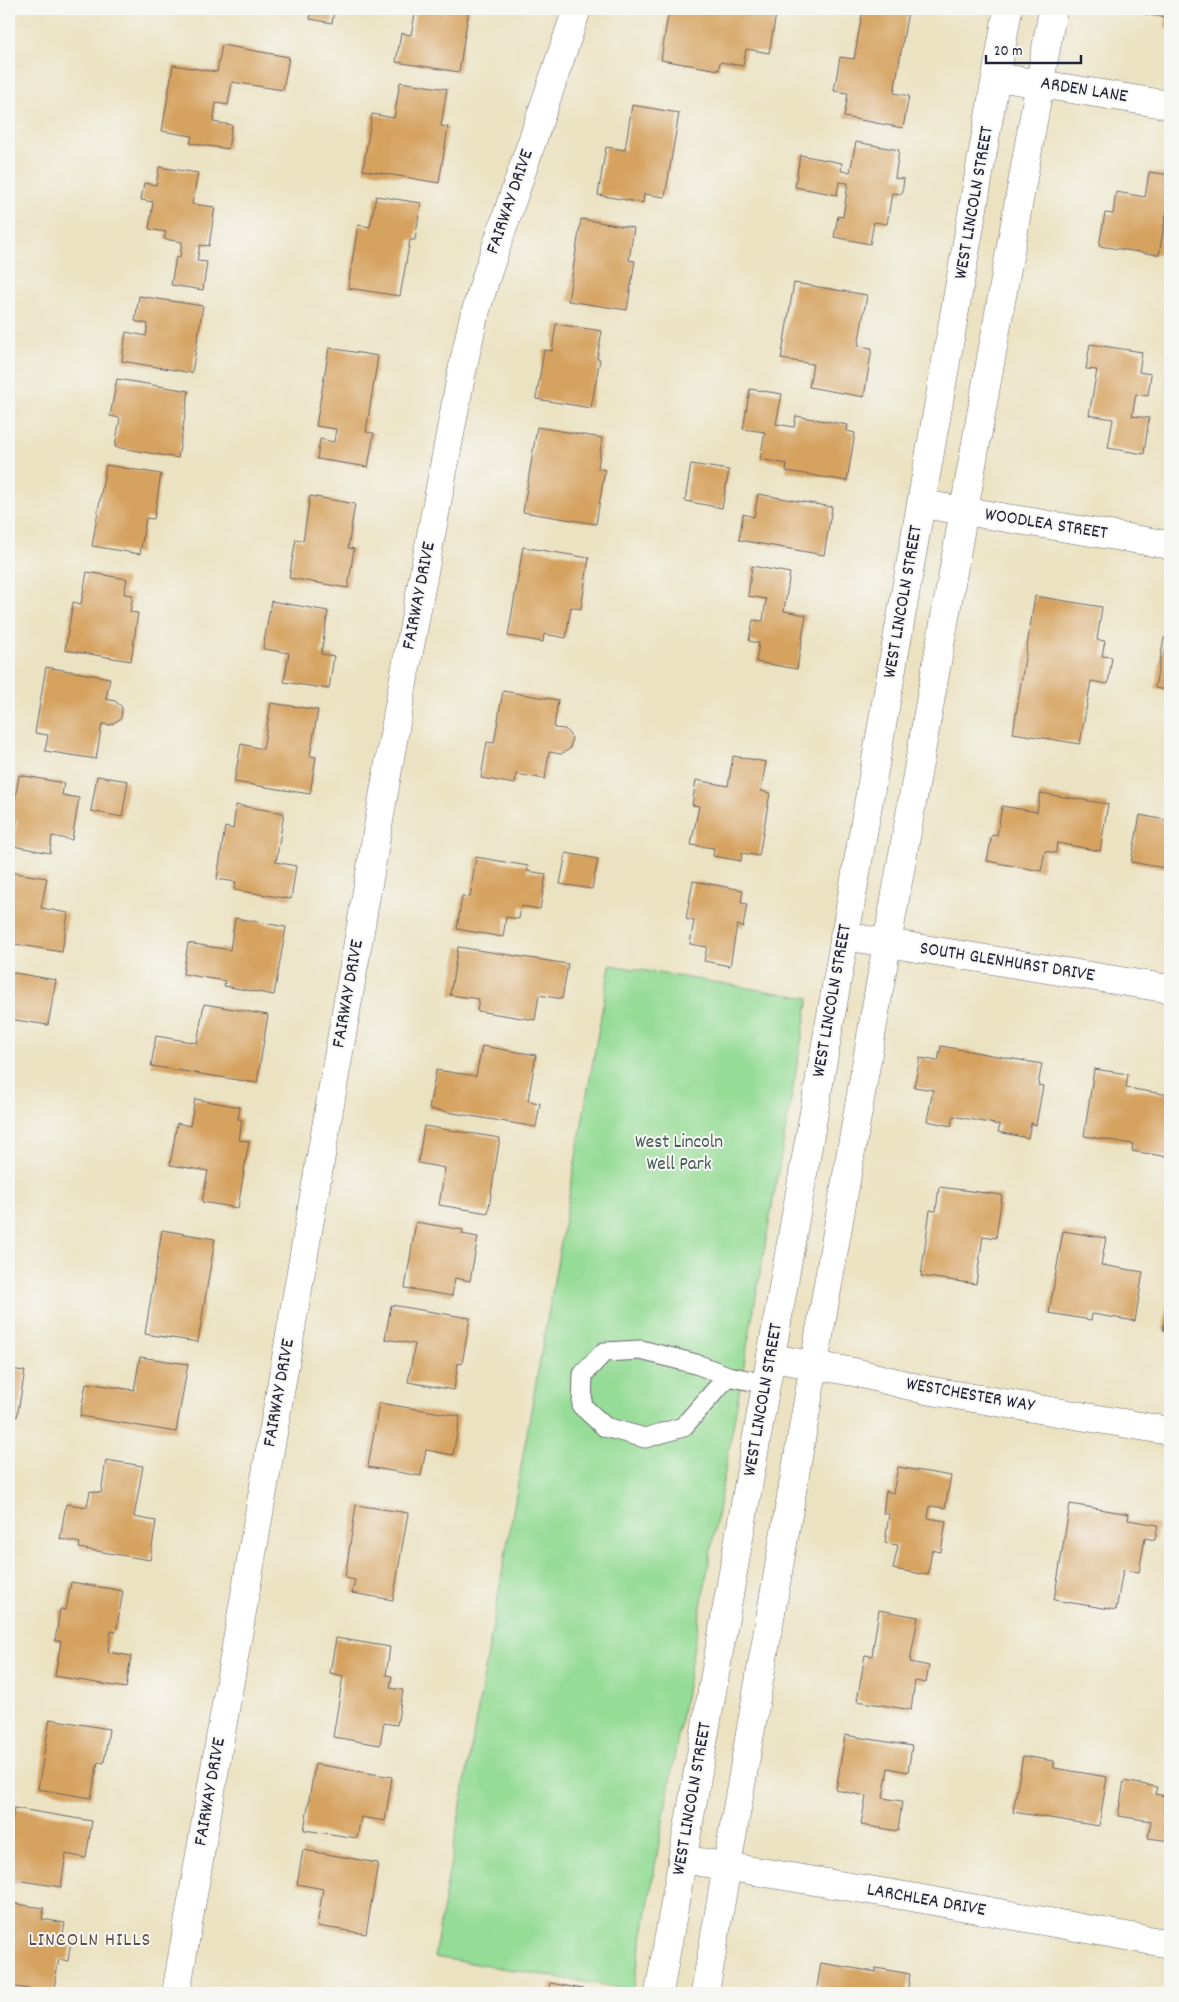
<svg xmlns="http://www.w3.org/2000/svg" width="1179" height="2002" viewBox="0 0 1179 2002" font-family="Dekko,sans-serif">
	<rect width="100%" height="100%" fill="#f6f6f2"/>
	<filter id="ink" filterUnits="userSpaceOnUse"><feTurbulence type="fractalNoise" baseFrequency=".02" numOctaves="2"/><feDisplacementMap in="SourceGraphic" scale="10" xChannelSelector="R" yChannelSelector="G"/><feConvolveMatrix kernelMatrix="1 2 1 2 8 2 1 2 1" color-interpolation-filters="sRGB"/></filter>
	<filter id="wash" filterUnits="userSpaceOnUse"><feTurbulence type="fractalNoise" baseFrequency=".0096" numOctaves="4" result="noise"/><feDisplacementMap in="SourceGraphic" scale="20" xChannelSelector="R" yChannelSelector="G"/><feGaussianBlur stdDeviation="1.12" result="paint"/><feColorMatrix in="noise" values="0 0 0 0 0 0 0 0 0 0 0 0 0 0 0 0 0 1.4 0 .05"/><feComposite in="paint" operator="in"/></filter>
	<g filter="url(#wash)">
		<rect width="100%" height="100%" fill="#ebe2c1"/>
		<path fill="#95dc96" stroke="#5c7f68" d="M610,965L809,998L633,1990L434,1957Z"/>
		<g id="blocks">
			<path fill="#d6a25e" d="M311,9H340V11L334,10L332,23L310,19Z
				M416,9H469L459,72L396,62L401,33L411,35Z
				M669,9H777L769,53L746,49L743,66L720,62L719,70L661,60Z
				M863,9H896L908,11L894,93L909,96L903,128L844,117L848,93L834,91L840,57L854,59Z
				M1146,9H1170V28L1165,27L1166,17L1145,14Z
				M222,45L289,57L283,90L232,82L228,105L216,103L213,122L232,125L228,149L190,143L192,136L162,131L173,65L217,72Z
				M400,82L447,89L441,126L448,127L439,183L363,170L372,114L394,118Z
				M632,105L679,113L665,197L644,194L643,203L598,195L606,147L625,150Z
				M856,142L899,150L895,178L904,179L902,194L892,193L887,224L874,222L870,244L834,237L838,216L843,217L848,183L839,182L837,195L795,187L800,155L842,163L841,171L850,172Z
				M159,167L198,173L192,204L215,207L209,246L200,245L197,261L207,262L203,290L171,285L176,257L180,258L182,242L164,239L166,232L149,229L153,202L141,200L144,183L156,185Z
				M1149,172L1170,175V215L1166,214L1159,255L1099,246L1105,213L1113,214L1116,192L1145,197Z
				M376,196L421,203L415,240H410L400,296L348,288L358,225L370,227Z
				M581,219L634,228L629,260L635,261L627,310L568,301Z
				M794,283L867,295L858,346L872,348L864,397L809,387L813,364L781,359Z
				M139,296L203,306L192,373L122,361L126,332L146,336L148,324L135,321Z
				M556,324L602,331L597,359H600L591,408L536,399L544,350L552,351Z
				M1090,344L1142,352L1139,372L1151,374L1148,396L1136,394L1132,416L1149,418L1144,454L1108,448L1113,419L1089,415L1097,370L1086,369Z
				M329,348L378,356L366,432L374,433L368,467L317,459L320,439L334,442L336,429L316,426Z
				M117,379L189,391L178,458L115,447L120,418L110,416Z
				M750,389L782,394L776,424L794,427L796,416L848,425L847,431L855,433L847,481L786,471L787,464L760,459L765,432L743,429Z
				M537,427L602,438L598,468L605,470L596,524L523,512Z
				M691,464L729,470L722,508L685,501Z
				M106,465L161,474L154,519L146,518L140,554L92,546Z
				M758,494L832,507L824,555L739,540L743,514L754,517Z
				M310,496L355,504L348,548L354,549L348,588L289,578L296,539L303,541Z
				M523,547L589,558L581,609L571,607L566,638L544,634L543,642L508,636Z
				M752,566L790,573L784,611L806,615L797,669L756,662L759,643L749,641L753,620L763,621L766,599L748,596Z
				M87,572L127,579L124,594L133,595L130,612L138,613L131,661L65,650L73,602L81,604Z
				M1035,596L1102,607L1097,640L1105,641L1102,656L1112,657L1108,684L1091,681L1080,744L1013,733Z
				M271,601L328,611L321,654L334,656L329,689L284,682L289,653L263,649Z
				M1164,638L1170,639V691L1155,688Z
				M46,667L110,678L106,699L115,701L122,707L121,718L111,725L102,724L96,759L45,751L48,735L35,733Z
				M503,691L558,700L554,728L565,729L572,738L570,749L561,754L549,752L545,779L516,774L515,784L481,778L487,742L494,743Z
				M271,703L318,710L310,756L316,757L310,794L234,782L241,744L263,749Z
				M733,756L766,762L761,791L770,793L759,856L742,853L741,861L713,856L714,848L691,845L699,806L692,805L696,780L728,786Z
				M19,775L64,783L62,795L79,798L72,840L52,836L50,853L13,846L17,821L12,820Z
				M97,776L128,781L122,817L91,811Z
				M1040,793L1108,804L1100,851L1057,843L1056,853L1045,851L1041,871L987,861L992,835L997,836L1002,806L1037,812Z
				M236,805L284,813L276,862L296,866L291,899L234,890L236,882L217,879L225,827L233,829Z
				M1140,815L1170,821V869L1131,862Z
				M566,853L598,859L592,889L560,884Z
				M476,857L528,866L527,871L546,874L540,909L521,906L519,919L506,917L503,937L457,929L462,896L470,897Z
				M9,872L47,878L41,908L68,913L62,952L9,943Z
				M693,881L743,890L741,903L747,904L743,927L737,925L730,966L704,961L707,947L690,944L694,921L686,919Z
				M235,918L286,927L274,995L224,986L225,981L183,974L188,943L230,950Z
				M458,947L568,964L562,999L539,995L535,1020L477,1011L479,999L450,995Z
				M9,972L56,980L48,1025L9,1019Z
				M204,1004L268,1015L257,1083L151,1066L156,1036L197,1043Z
				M482,1046L536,1055L528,1101L540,1103L536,1127L429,1109L436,1070L476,1076Z
				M941,1046L1042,1064L1038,1085L1043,1086L1036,1125L1031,1123L1028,1138L998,1132L1000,1125L953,1116L951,1126L927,1121L933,1090L914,1087L920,1058L938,1061Z
				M1094,1069L1128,1074L1126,1088L1170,1095L1169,1157L1132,1151L1133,1144L1084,1136Z
				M195,1099L240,1107L238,1119L242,1120L239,1140L249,1141L238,1208L202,1202L208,1171L170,1165L177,1123L190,1126Z
				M424,1126L500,1138L488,1213L439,1205L445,1168L418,1163Z
				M939,1187L1002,1195L996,1238L983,1236L976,1284L921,1276L930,1210L936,1211Z
				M416,1222L463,1230L462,1234L478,1237L470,1281L455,1278L452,1296L405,1288Z
				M162,1230L215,1239L198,1342L145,1334Z
				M1063,1231L1106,1238L1101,1265L1143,1272L1135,1321L1092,1314L1091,1320L1049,1313Z
				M1169,1294H1170V1332L1163,1330Z
				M391,1305L470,1318L462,1364L458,1363L454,1390L408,1382L415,1344L385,1339Z
				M140,1357L188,1364L176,1432L80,1416L86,1383L134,1390Z
				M9,1369L25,1371L17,1417L9,1415Z
				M379,1403L460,1416L453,1455L426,1450L421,1476L368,1467Z
				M106,1460L143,1466L134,1517L156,1521L150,1560L79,1548L80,1543L60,1539L66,1504L87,1507L90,1491L101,1493Z
				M898,1467L951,1476L945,1508L930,1506L928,1518L946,1521L941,1552L932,1550L928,1575L893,1569L898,1545L885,1543L889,1514L883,1513L886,1491L893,1493Z
				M1070,1504L1129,1514L1128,1520L1158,1525L1155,1540L1145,1538L1139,1572L1123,1570L1116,1610L1054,1600Z
				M356,1505L408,1513L393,1600L352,1593L355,1580L345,1578Z
				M71,1582L123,1591L116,1632L111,1631L108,1652L131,1656L126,1688L55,1676L61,1641H55L60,1609L66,1610Z
				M879,1610L918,1617L910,1662L929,1666L926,1683L915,1681L911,1710L857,1701L865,1655L872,1656Z
				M336,1638L390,1647L386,1675L392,1676L390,1688L403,1690L397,1725L384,1723L380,1745L333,1737L343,1676L330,1673Z
				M50,1719L109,1729L104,1763L98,1762L91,1798L38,1789Z
				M845,1735L912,1746L908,1772L888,1768L883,1798L902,1801L898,1831L861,1825L866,1796L836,1790Z
				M1023,1756L1054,1761V1768L1107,1777L1099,1826L1013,1812Z
				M315,1764L392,1777L385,1821L361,1817L357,1838L304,1830Z
				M1124,1781L1157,1787L1155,1794L1170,1797V1841L1148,1838L1151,1821L1118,1816Z
				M14,1808L92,1821L86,1858L66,1854L61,1887L9,1879V1840Z
				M303,1850L378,1863L366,1934L317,1926L323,1889L297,1884Z
				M9,1903L44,1908L42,1919L65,1923L62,1939L71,1940L68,1961L59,1959L53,1993L9,1986Z
				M821,1963L876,1972V1968L910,1974L907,1993H816Z
				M550,1983L583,1989V1993H548Z"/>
		</g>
	</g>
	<g filter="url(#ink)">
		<use href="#blocks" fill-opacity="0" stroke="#68656a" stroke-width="1"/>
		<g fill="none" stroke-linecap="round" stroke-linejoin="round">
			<g stroke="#68656a" stroke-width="21">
				<path id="service" d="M728,1376L683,1427L645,1438L605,1427L582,1406L583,1374L604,1352L641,1350L696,1364L728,1376L766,1384"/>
			</g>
			<g stroke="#68656a" stroke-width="29">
				<path id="minor" d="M997,77L1170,105
					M922,504L1170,545
					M844,936L1170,989
					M771,1358L854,1372L926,1390L1170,1431
					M682,1859L911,1897L1170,1944
					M176,1993L401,694L461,376L473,320L488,271L577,9"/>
			</g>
			<g stroke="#68656a" stroke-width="29">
				<path id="tertiary" d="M659,1993L1008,9
					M705,1993L887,944L1053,9"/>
			</g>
			<use href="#service" stroke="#fff" stroke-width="19"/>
			<use href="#minor" stroke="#fff" stroke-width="28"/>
			<use href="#tertiary" stroke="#fff" stroke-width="28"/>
		</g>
	</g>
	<g text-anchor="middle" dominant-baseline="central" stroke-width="4" stroke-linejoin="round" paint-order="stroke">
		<g font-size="19" fill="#22223b" stroke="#f6f6f2">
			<text transform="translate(1084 91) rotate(9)">ARDEN LANE</text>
			<text transform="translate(511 202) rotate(-71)">FAIRWAY DRIVE</text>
			<text transform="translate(975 203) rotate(-80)">WEST LINCOLN STREET</text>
			<text transform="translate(1046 525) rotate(9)">WOODLEA STREET</text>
			<text transform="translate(420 596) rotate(-79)">FAIRWAY DRIVE</text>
			<text transform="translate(904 602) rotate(-80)">WEST LINCOLN STREET</text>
			<text transform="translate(1007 963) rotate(9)">SOUTH GLENHURST DRIVE</text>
			<text transform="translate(349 994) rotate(-80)">FAIRWAY DRIVE</text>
			<text transform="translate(833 1001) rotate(-80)">WEST LINCOLN STREET</text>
			<text transform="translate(280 1393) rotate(-80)">FAIRWAY DRIVE</text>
			<text transform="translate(970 1396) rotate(10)">WESTCHESTER WAY</text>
			<text transform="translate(764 1400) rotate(-80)">WEST LINCOLN STREET</text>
			<text transform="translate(211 1792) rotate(-80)">FAIRWAY DRIVE</text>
			<text transform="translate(693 1799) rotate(-80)">WEST LINCOLN STREET</text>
			<text transform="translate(926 1901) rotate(10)">LARCHLEA DRIVE</text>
		</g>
		<g font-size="19" fill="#445a56" stroke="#f6f6f2">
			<text x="679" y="1143">West Lincoln<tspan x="679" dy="22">Well Park</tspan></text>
		</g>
		<g font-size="20" letter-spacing="1" fill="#614f47" stroke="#f6f6f2">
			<text x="90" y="1941">LINCOLN HILLS</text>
		</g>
	</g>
	<rect width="1179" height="2002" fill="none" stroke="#f6f6f2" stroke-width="30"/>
	<path d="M986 55v8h95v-8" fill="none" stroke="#22223b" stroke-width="2.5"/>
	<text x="994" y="55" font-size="15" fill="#22223b" stroke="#f6f6f2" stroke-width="4" paint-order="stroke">20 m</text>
</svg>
